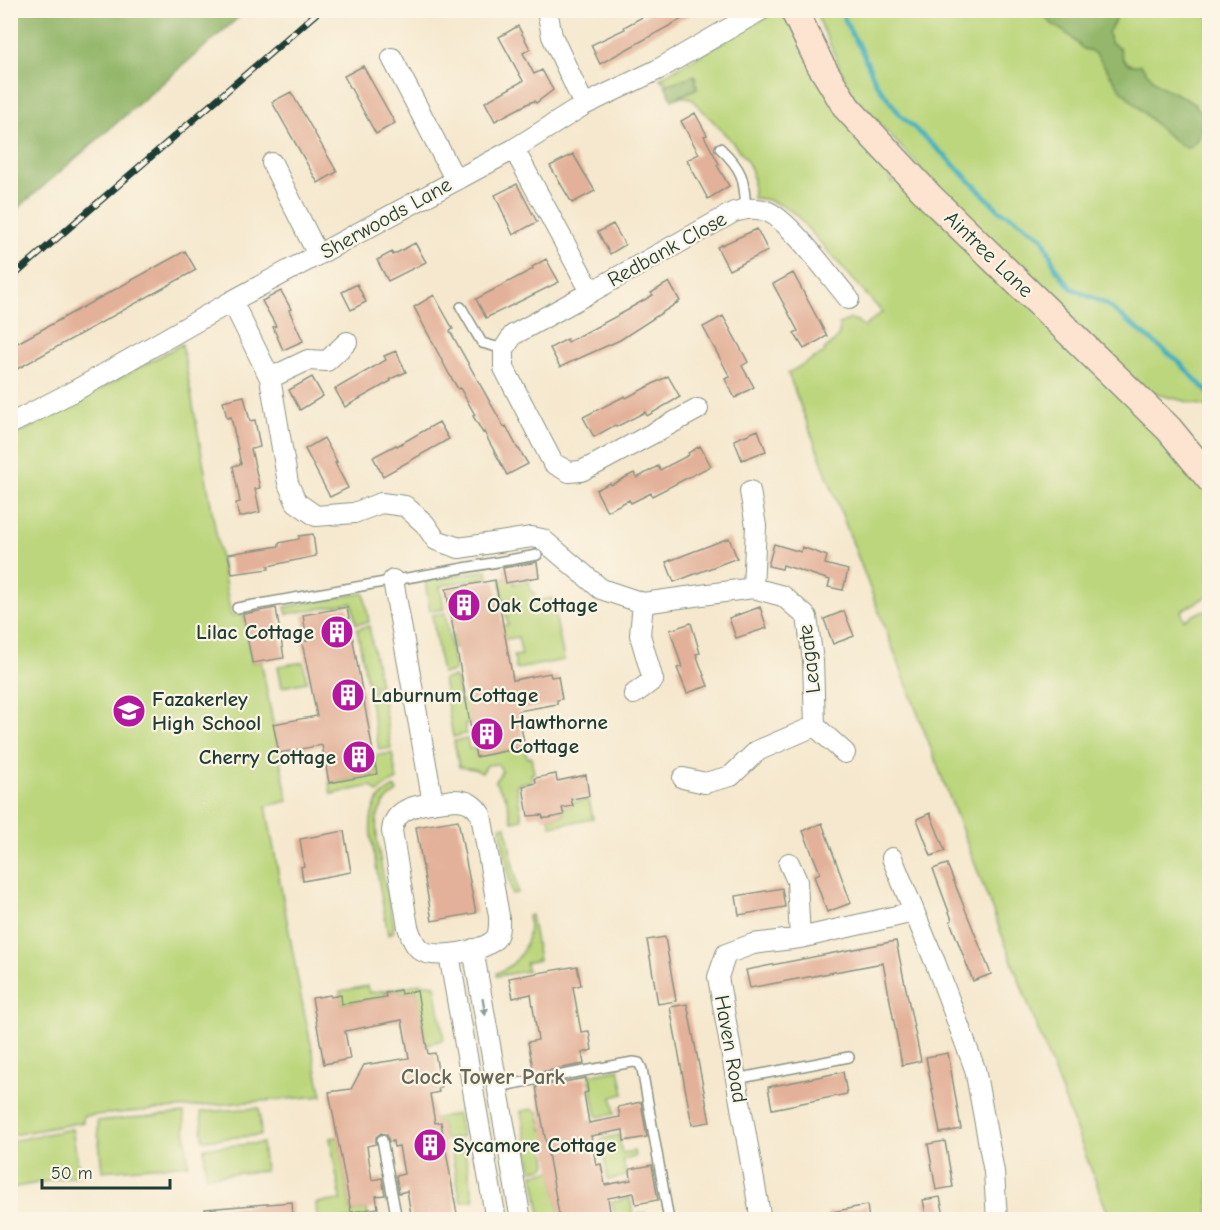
<svg xmlns="http://www.w3.org/2000/svg" width="1220" height="1230" viewBox="0 0 1220 1230" font-family="'Comic Neue',sans-serif">
	<rect width="100%" height="100%" fill="#fcf5e5"/>
	<filter id="ink" filterUnits="userSpaceOnUse"><feTurbulence type="fractalNoise" baseFrequency=".0167" numOctaves="2"/><feDisplacementMap in="SourceGraphic" scale="12" xChannelSelector="R" yChannelSelector="G"/><feConvolveMatrix kernelMatrix="1 2 1 2 8 2 1 2 1" color-interpolation-filters="sRGB"/></filter>
	<filter id="wash" filterUnits="userSpaceOnUse"><feTurbulence type="fractalNoise" baseFrequency=".008" numOctaves="4" result="noise"/><feDisplacementMap in="SourceGraphic" scale="24" xChannelSelector="R" yChannelSelector="G"/><feGaussianBlur stdDeviation="1.35" result="paint"/><feColorMatrix in="noise" values="0 0 0 0 0 0 0 0 0 0 0 0 0 0 0 0 0 1.4 0 .05"/><feComposite in="paint" operator="in"/></filter>
	<g filter="url(#wash)">
		<rect width="100%" height="100%" fill="#f5e8ce"/>
		<path fill="#bbd67c" stroke="#6d8a58" stroke-width="1.5" d="M782,11L892,176L889,178L892,183L894,178L1064,333L1209,488V595L1181,611L1184,620L1202,611L1210,610L1209,1219H1110L788,373L825,352L824,349C834,343 842,337 839,324L851,319L857,321L864,327L882,312L796,215C783,204 770,199 753,198C752,188 755,179 751,169C743,150 708,117 693,100L687,97H679L697,88L695,75L667,85L664,80L662,81L660,78L774,13Z
			M815,11H1209V407L1148,392L975,227L852,94Z
			M182,344L231,616L243,614L252,663L261,661L288,801L266,806L301,997L322,1096L83,1116V1122L11,1135V438Z
			M487,570L488,577L440,586L444,609L430,611L425,581Z
			M513,577L514,584L529,581L531,592H534L536,601L552,598L564,660L516,669L514,656L522,655L518,637L454,648L452,635L508,625L500,579Z
			M364,593L369,622L356,624L352,603L287,614L285,607Z
			M445,613L455,671L442,674L432,615Z
			M369,626L380,685L368,687L357,629Z
			M303,662L307,682L282,687L278,666Z
			M455,677L460,701L505,693L470,723L465,724L466,734L453,737L443,679Z
			M381,689L391,748L379,750L368,691Z
			M467,739L469,749L475,748L476,756L525,747L527,758L531,757L534,773L531,774L532,781L518,784L516,786L522,819L512,821L506,797L495,782L502,771L498,764L487,765L482,773L474,769L459,767L454,741Z
			M392,753L397,780L385,786L378,793L371,786L331,794L329,783L377,774L374,756Z
			M395,787L397,792C387,798 380,807 377,818C373,840 389,901 394,926L393,932L388,935L371,836C369,815 374,796 395,787Z
			M589,800L593,819L551,826L549,818L564,815L562,808L572,806V802Z
			M506,826L518,893L512,894L500,827Z
			M531,915L539,960L526,963L527,971L497,976V973C521,964 532,940 528,916Z
			M419,983L435,985L444,1039L426,1045L417,991L401,994L400,990L385,992L386,997L342,1004L340,991L367,986L369,993L419,984Z
			M619,1069L624,1094L612,1097L615,1114L597,1117L589,1075Z
			M259,1108L261,1135L203,1140L201,1112Z
			M533,1109L538,1112L542,1130L592,1121L595,1136L544,1145L547,1164L544,1168L532,1170L521,1111Z
			M184,1113L188,1164L102,1171L97,1121Z
			M458,1114L462,1137L444,1140L441,1122L392,1130L391,1126Z
			M72,1129L80,1175L11,1188V1141Z
			M619,1135L622,1153L634,1151L635,1157L623,1160L626,1176L608,1180L601,1139Z
			M338,1137L351,1212L367,1209L369,1219H317L316,1203L341,1200L330,1138Z
			M463,1142L474,1200L461,1202L450,1145Z
			M262,1143L265,1171L206,1176L204,1148Z
			M552,1171L560,1219H541L533,1174Z
			M630,1198L633,1215L645,1213L647,1219H615L612,1202Z"/>
		<path fill="#94b76c" stroke="#5a7a50" stroke-width="1.5" d="M11,10H246V11L11,214Z
			M1040,11H1120L1108,33L1110,42L1120,48C1122,62 1126,66 1141,65C1147,72 1154,82 1161,86C1177,95 1213,106 1202,130C1198,138 1196,144 1187,148L1180,145L1158,127L1120,89L1096,54L1082,48L1070,36L1052,24Z
			M695,75L697,88L672,100L665,85Z"/>
		<g fill="none" stroke-linecap="round" stroke-linejoin="round">
			<path stroke="#3daeb8" stroke-width="5" d="M841,10L850,31L861,49L876,83L901,116L945,156L1000,211L1013,217L1043,238L1056,269L1071,288L1106,304L1180,363L1210,395"/>
		</g>
		<g id="blocks">
			<path fill="#e3b199" d="M655,10H698L600,64L591,45L625,29L624,27Z
				M518,26L530,49L523,53L534,74L542,70L553,90L536,103L534,101L529,103L495,121L485,102L523,81L499,37Z
				M363,66L395,123L376,134L344,76Z
				M291,92L337,172L318,183L272,102Z
				M695,113L707,135L704,136L719,164L717,165L729,186L708,199L687,160L699,154L681,121Z
				M573,154L595,191L572,203L550,166Z
				M517,184L537,222L513,235L495,195Z
				M613,224L625,245L610,254L598,232Z
				M757,229L768,251L729,270L717,247Z
				M415,243L426,262L388,281L377,260L392,252L393,255Z
				M185,251L196,270L10,373V347Z
				M546,259L559,282L486,318L476,299L533,269L532,267Z
				M793,273L827,336L804,349L794,333L798,331L773,284Z
				M669,282L680,301L620,340L560,367L550,348L567,339L568,342L630,309V308L653,295L651,293Z
				M357,284L366,302L351,310L342,292Z
				M281,291L291,309L289,310L303,341L283,350L273,327L276,326L262,301Z
				M434,295L453,329L450,331L504,427L506,426L518,449H519L528,464L507,475L484,432L483,433L473,416L475,415L460,388L458,389L448,372L414,307Z
				M723,316L748,362L742,366L754,387L735,398L725,379L730,377L703,327Z
				M396,351L406,372L390,379L391,381L345,407L335,389L386,360L384,356Z
				M668,376L680,397L647,416L645,412L616,427L615,425L594,437L583,417L625,396L626,398Z
				M312,377L323,396L300,410L289,390Z
				M244,396L250,421L255,420L260,447L251,449L260,488L255,489L260,512L239,517L236,503L240,502L233,466L241,464L231,417L227,418L223,401Z
				M439,422L449,439L383,476L373,457L396,445L397,446Z
				M758,430L766,451L742,460L734,440Z
				M324,438L337,462L335,463L348,488L330,497L305,449Z
				M700,446L711,466L652,496L651,493L631,503L629,500L607,511L596,490L610,483L611,485L634,473L637,478L658,466L660,470L689,455L688,453Z
				M313,534L316,556L268,566L269,569L232,574L228,554L279,546V543L299,539V536Z
				M729,538L737,558L674,582L666,562Z
				M774,544L801,552L802,547L827,556L825,564L848,570L843,590L828,587L830,580L808,573L783,565L782,569L768,566Z
				M537,562L539,577L506,583L503,568Z
				M495,580L513,680L550,673L551,677L558,676L562,699L557,700V704L518,711L525,747L476,757L446,589Z
				M347,607L377,774L329,783L322,745L279,753L273,724L317,716L302,642L307,641L303,615Z
				M760,607L767,628L736,638L729,618Z
				M276,608L284,658L252,663L243,614Z
				M844,611L854,636L833,644L824,619Z
				M691,623L700,653L696,654L708,686L687,693L677,668L682,667L670,630Z
				M556,774L557,781L586,775L589,796L571,799L573,806L562,808L564,815L549,818H543L542,815L528,816L523,786L536,783L535,778Z
				M930,813L945,851L931,856L917,819Z
				M458,820L476,913L432,921L416,827Z
				M822,823L851,903L827,912L814,876L820,873L803,831Z
				M344,831L351,872L303,881L301,867L304,866L300,839Z
				M947,864L991,974L973,981L950,921L952,920L933,869Z
				M782,888L785,907L739,915L736,896Z
				M665,937L676,1001L658,1004L647,940Z
				M896,941L921,1061L902,1065L883,963L750,988L746,970Z
				M577,966L581,985L573,987L581,1032L589,1031L592,1050L582,1053L584,1064L534,1073L528,1042L538,1040L531,994L513,998L509,978Z
				M400,990L401,994L417,991L428,1054L435,1053L441,1087L438,1088L439,1092L430,1094L435,1123L441,1122L458,1220H412L407,1191L399,1193L396,1176L404,1174L399,1146L394,1147L393,1141L389,1142L387,1135L381,1133L376,1137V1144L367,1146L372,1180L382,1178L385,1195L376,1196L378,1208L351,1212L329,1092L351,1089L364,1065L409,1058L402,1020L345,1031L350,1059L324,1064L312,998L330,995L331,997L341,995L342,1004L386,997L385,993Z
				M687,1004L710,1122L692,1125L670,1007Z
				M948,1053L961,1129L940,1133L926,1057Z
				M843,1072L847,1094L772,1109L768,1087Z
				M586,1078L588,1092L584,1093L589,1123L620,1117L618,1107L641,1102L647,1137L624,1141L623,1130L591,1136L596,1165L601,1164L605,1185L631,1180L630,1169L652,1165L658,1200L636,1204L634,1193L608,1198L611,1218L560,1220L536,1087Z
				M945,1141L953,1187L936,1190L928,1144Z
				M940,1197L945,1220H927L923,1200Z
				M292,1202L293,1220H205V1209Z
				M867,1205L869,1220H828L827,1213Z"/>
		</g>
	</g>
	<g filter="url(#ink)">
		<use href="#blocks" fill-opacity="0" stroke="#8a9281" stroke-width="1.5"/>
		<g fill="none" stroke-linecap="round" stroke-linejoin="round">
			<g stroke="#8a9281" stroke-width="12">
				<path id="lane" d="M720,148C743,170 744,178 746,209
					M461,307L482,343L504,349
					M237,608L537,555
					M736,1079L849,1057
					M497,1087L633,1062L639,1063L642,1069L669,1220
					M382,1140L397,1220"/>
			</g>
			<g stroke="#8a9281" stroke-width="22">
				<path id="street" d="M547,10L552,36L584,105
					M392,58L455,179
					M514,149L591,292L513,335L504,349V368L553,463L569,472L581,471L596,464L698,409
					M272,163L318,255
					M591,292L734,212C745,209 755,207 766,211C788,218 832,279 849,299
					M232,301L270,378L288,483L296,502L316,516L354,513L381,503L405,506L425,524L436,540L459,548L532,537L542,539L601,589L643,603L753,588L783,596L807,617L813,661L815,726L845,753
					M270,378L308,360L327,361L347,342
					M10,424L78,389L232,301L514,149L584,105L657,70L761,10
					M750,491L756,526L753,588
					M393,580L433,803
					M634,694L653,680L640,635L643,603
					M683,778L705,783L731,776L757,751L815,726
					M454,800C467,800 474,804 481,815L499,916C499,924 500,933 495,939C483,952 436,959 422,951C414,946 411,936 408,927L392,831C394,803 432,803 454,800Z
					M892,858L935,962L975,1069L994,1172L997,1220
					M789,863L797,881L800,938
					M473,949L521,1220
					M449,954L496,1220
					M761,1220L718,977L726,954L753,944L800,938L914,912"/>
			</g>
			<g stroke="#8a9281" stroke-width="30">
				<path id="secondary" d="M794,10L820,64L847,108L931,198L1169,429L1210,479"/>
			</g>
			<use href="#lane" stroke="#fff" stroke-width="9"/>
			<use href="#street" stroke="#fff" stroke-width="20"/>
			<use href="#secondary" stroke="#fde4d0" stroke-width="27"/>
			<g stroke="#1f3d34" stroke-width="7">
				<path id="rail" d="M10,279L320,10"/>
			</g>
			<use href="#rail" stroke="#fcf5e5" stroke-width="4.5" stroke-dasharray="14" stroke-linecap="butt"/>
		</g>
		<defs><path id="oneway-solid" d="M-6-.8H1V-3.2L6.5 0L1 3.2V.8H-6Z" transform="scale(1.5)"/></defs>
		<use fill="#8f9e9a" href="#oneway-solid" transform="translate(484 1007) rotate(80)"/>
	</g>
	<defs>
		<g id="building-disc" transform="scale(1.725)"><circle r="9.5" fill="#b5179e" stroke="#fcf5e5"/><path d="M-4-6H4V6H1V3H-1V6H-4ZM-2.5-4.3h1.7v1.8h-1.7ZM.8-4.3h1.7v1.8H.8ZM-2.5-1h1.7V.8h-1.7ZM.8-1h1.7V.8H.8Z" fill="#fff"/></g>
		<g id="school-disc" transform="scale(1.725)"><circle r="9.5" fill="#b5179e" stroke="#fcf5e5"/><path d="M0-5L7-2L0 1L-7-2ZM-4 1L0 2.5L4 1V4Q0 6-4 4Z" fill="#fff"/></g>
	</defs>
	<g fill-rule="evenodd">
		<use href="#building-disc" x="464" y="605"/>
		<use href="#building-disc" x="337" y="632"/>
		<use href="#building-disc" x="348" y="695"/>
		<use href="#school-disc" x="129" y="711"/>
		<use href="#building-disc" x="487" y="734"/>
		<use href="#building-disc" x="359" y="757"/>
		<use href="#building-disc" x="430" y="1145"/>
	</g>
	<g text-anchor="middle" dominant-baseline="central" stroke-width="4.5" stroke-linejoin="round" paint-order="stroke">
		<g font-size="21" fill="#1f3d34" stroke="#fcf5e5">
			<text transform="translate(386 218) rotate(-29)">Sherwoods Lane</text>
			<text transform="translate(667 249) rotate(-29)">Redbank Close</text>
			<text transform="translate(989 254) rotate(44)">Aintree Lane</text>
			<text transform="translate(809 659) rotate(-97)">Leagate</text>
			<text transform="translate(731 1049) rotate(80)">Haven Road</text>
		</g>
		<g font-size="21" font-weight="bold" fill="#1f3d34" stroke="#fcf5e5" text-anchor="start">
			<text x="487" y="605">Oak Cottage</text>
			<text x="314" y="632" text-anchor="end">Lilac Cottage</text>
			<text x="371" y="695">Laburnum Cottage</text>
			<text x="152" y="699">Fazakerley<tspan x="152" dy="24">High School</tspan></text>
			<text x="510" y="722">Hawthorne<tspan x="510" dy="24">Cottage</tspan></text>
			<text x="336" y="757" text-anchor="end">Cherry Cottage</text>
			<text x="453" y="1145">Sycamore Cottage</text>
		</g>
		<g font-size="22" font-weight="bold" fill="#646657" stroke="#fcf5e5">
			<text x="483" y="1077">Clock Tower Park</text>
		</g>
	</g>
	<rect width="1220" height="1230" fill="none" stroke="#fcf5e5" stroke-width="36"/>
	<path d="M42 1179v9h128v-9" fill="none" stroke="#1f3d34" stroke-width="3"/>
	<text x="51" y="1179" font-size="18" fill="#1f3d34" stroke="#fcf5e5" stroke-width="4.5" paint-order="stroke">50 m</text>
</svg>
